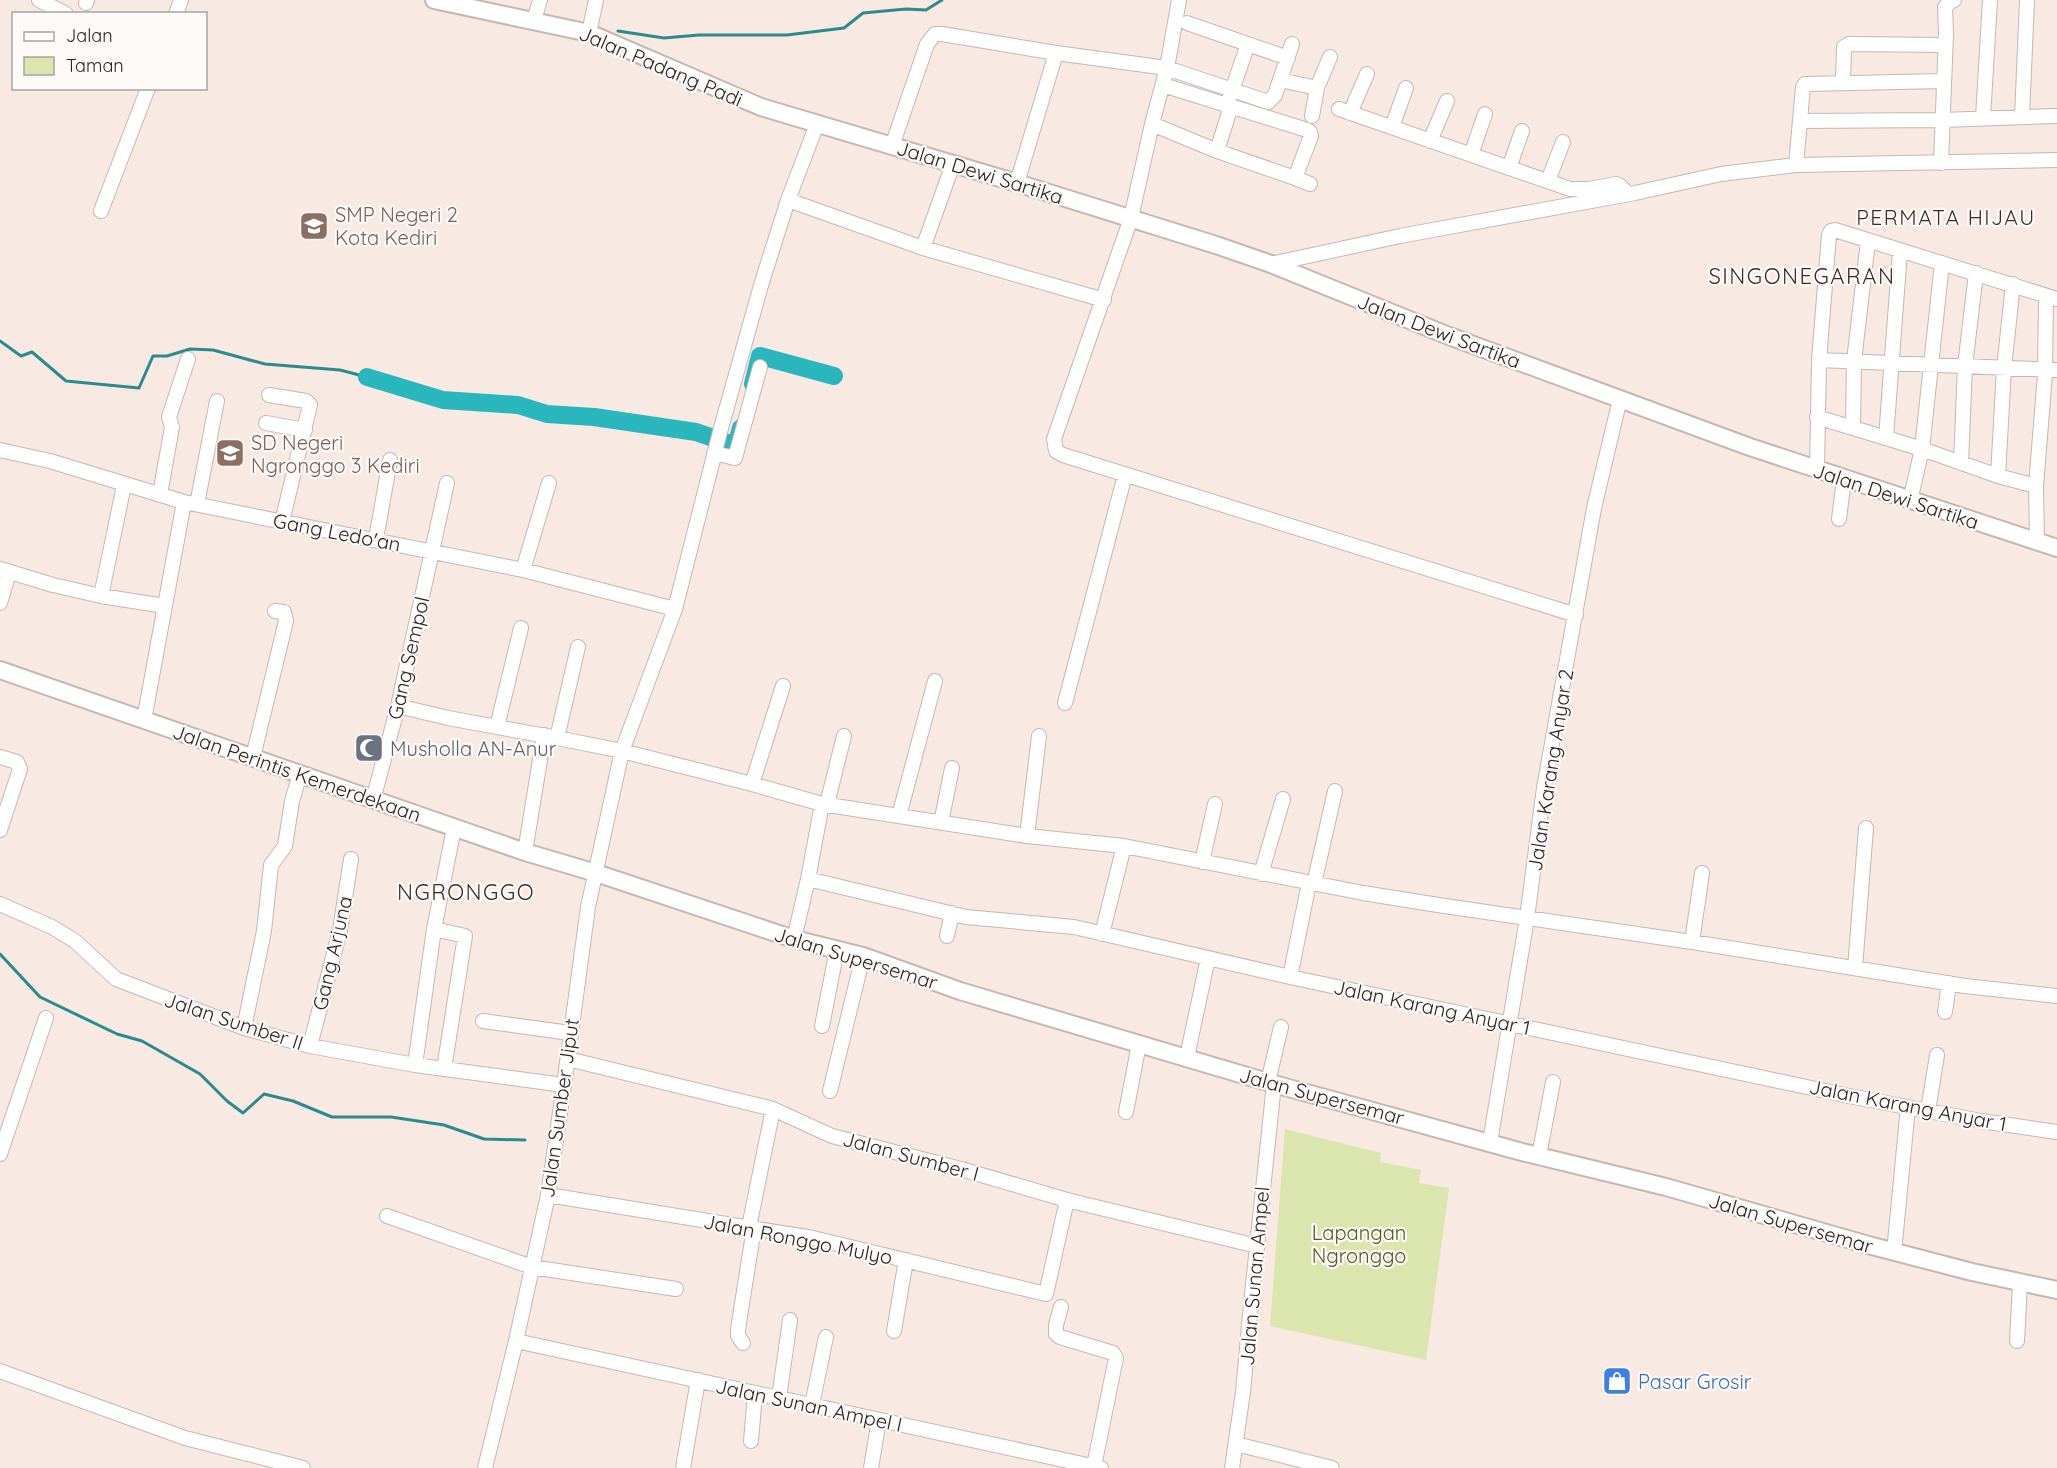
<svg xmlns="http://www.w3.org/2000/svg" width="2057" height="1468" viewBox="0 0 2057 1468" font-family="Quicksand,sans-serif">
	<rect width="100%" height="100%" fill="#f9e9e3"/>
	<path fill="#dbe6ae" d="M1285,1129L1381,1153L1380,1162L1421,1170L1419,1183L1449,1188L1426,1360L1270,1326Z"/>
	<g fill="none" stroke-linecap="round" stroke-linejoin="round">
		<path stroke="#298b8e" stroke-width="3" d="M618,31L664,38L699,35H787L844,28L863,13L906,9L926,10L942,0
			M0,341L21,356L32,352L66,381L139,388L153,356H167L190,349L213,350L265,364L340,370L367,377
			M0,954L40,997L117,1034L142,1041L200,1074L227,1101L243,1113L264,1094L293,1101L332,1117H391L444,1125L484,1139L525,1140"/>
		<path stroke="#29b7bd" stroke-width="18" d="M367,377L443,400L518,405L547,414L594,417L696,432L736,446L741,428
			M753,384L760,356L834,376"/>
		<g stroke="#c6b7b0" stroke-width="16">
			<path id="minor" d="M39,0L66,14
				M1179,0L1167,68L1152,124L1131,218L1054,439L1056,451L1063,455L1576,615
				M86,3L87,0
				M176,14L181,0
				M534,20L540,0
				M1187,23L1288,58
				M589,33L596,0
				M1280,80L1317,88
				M1943,81L1805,84L1803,87L1796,165L2057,160
				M1843,82L1844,47L1849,44L1945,45
				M1230,96L1248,44
				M1339,109L1570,189H1589L1616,184L1619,185L1628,194
				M1350,113L1367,74
				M1312,116L1317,88L1330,57
				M2022,117L2027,0
				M1983,118L1990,0
				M1800,121L1942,120L2057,116
				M1152,124L1217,151L1295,178L1311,136L1310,132L1307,130L1163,85
				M1392,127L1406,88
				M1430,141L1447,101
				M892,146L927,44L935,34H942L1056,53L1167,68L1268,102L1275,95L1292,44
				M1217,151L1231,106
				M1471,155L1485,114
				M1941,163L1946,34L1945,7L1950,2L1954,0
				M1509,168L1522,131
				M1295,178L1310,184
				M1548,181L1563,142
				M1017,183L1056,53
				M788,200L923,248L1104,300
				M101,211L148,88
				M923,248L953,164
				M1271,264L1400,236L1635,193L1721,174L1796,165
				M1819,360L2057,370
				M269,395L306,401L310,405L282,522
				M1817,417L1922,449L1998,476L2036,486
				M266,423L305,430
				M1853,427L1854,361L1868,241
				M1886,438L1900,251
				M0,450L50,461L184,502L523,570L675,609
				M714,453L735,458L760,367
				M1961,463L1965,366L1976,273
				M1817,469L1819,360L1829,235L1831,231L1835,230L2057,299
				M1998,476L2004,368L2013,284
				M160,494L172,427L169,417L188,359
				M1910,501L1922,449L1942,263
				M197,504L217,401
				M1839,519L1844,479
				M376,539L390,460
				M2037,542L2036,486L2045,374L2046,297
				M0,569L53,585L101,596L165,606
				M523,570L549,483
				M101,596L124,485
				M0,603L9,572
				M1065,703L1125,475
				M398,706L448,718L557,738L622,751L752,784L822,804L1027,836L1124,846L1363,893L1438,905L1692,942L1965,986L2057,996
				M144,720L184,502
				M497,727L521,628
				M557,738L578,647
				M0,757L17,762L20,769L0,830
				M253,757L286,621L284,612L275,611
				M752,784L783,686
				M373,800L398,706L447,483
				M827,804L844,736
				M899,816L935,681
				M941,823L952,768
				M1027,836L1039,736
				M525,852L544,735
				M1202,862L1215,804
				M1261,874L1283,799
				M808,879L966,917L1074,927L1290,977L1844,1095L1981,1121L2057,1132
				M1314,884L1335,791
				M0,904L52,927L75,941L116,979L244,1028L310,1046L415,1065L564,1085
				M434,929L465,936L444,1069
				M1102,934L1124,846
				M947,936L952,913
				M794,939L808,879L822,804
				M1692,942L1702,873
				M1855,968L1866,828
				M1290,977L1309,883
				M1945,1012L1949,983
				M483,1021L570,1033
				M822,1026L837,949
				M244,1028L264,931L271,865L285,846L292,801L300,774
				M310,1046L340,930L351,859
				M1187,1057L1208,958
				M568,1059L773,1109L832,1136L961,1169L1067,1200L1257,1246
				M415,1065L434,929L454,828
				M1268,1082L1281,1027
				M830,1091L863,956
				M1928,1111L1937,1055
				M1126,1112L1139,1044
				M1490,1142L1527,918L1544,788L1594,508L1620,399
				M0,1154L46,1018
				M1539,1156L1553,1082
				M548,1195L813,1238L1046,1294L1067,1200
				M387,1216L532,1267L676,1289
				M749,1227L773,1109
				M1894,1252L1908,1107
				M1061,1307L1056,1325V1334L1060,1337L1113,1353L1116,1358L1094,1466
				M894,1331L906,1260
				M516,1341L1101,1468
				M2017,1341L2020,1283
				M743,1343L738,1336V1329L754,1228
				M0,1371L185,1438L303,1468
				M779,1398L790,1320
				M812,1405L826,1337
				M751,1441L755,1394
				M1236,1444L1332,1468
				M485,1468L516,1341L548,1195L564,1085L588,907L622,751L675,609L721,428L762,282L788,200L817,124
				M683,1468L698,1380
				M871,1468L879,1420
				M1232,1468L1243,1392L1251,1304L1274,1084"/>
		</g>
		<g stroke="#c6b7b0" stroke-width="20">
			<path id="major" d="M434,0L589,33L761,107L1017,183L1216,245L1271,264L1449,336L1750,447L2057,548
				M0,670L525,852L596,873L794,939L863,956L960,991L1274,1084L1522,1152L1666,1187L1872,1246L1972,1272L2057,1290"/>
		</g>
		<use href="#minor" stroke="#fff" stroke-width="14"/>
		<use href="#major" stroke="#fff" stroke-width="16"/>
	</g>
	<defs>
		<g id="school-square" transform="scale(1.5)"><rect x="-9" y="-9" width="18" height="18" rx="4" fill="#8d6e63" stroke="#fdfaf8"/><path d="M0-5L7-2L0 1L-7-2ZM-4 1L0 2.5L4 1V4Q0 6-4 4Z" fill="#fff"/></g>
		<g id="mosque-square" transform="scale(1.5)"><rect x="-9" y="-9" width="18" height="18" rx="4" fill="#6b7280" stroke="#fdfaf8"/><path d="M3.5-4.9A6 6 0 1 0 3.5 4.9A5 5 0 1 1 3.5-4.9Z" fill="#fff"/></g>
		<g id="shop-square" transform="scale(1.5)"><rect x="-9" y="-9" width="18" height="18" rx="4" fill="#3f7fe0" stroke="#fdfaf8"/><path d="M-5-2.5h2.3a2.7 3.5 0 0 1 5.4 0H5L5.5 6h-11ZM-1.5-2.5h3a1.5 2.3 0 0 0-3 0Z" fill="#fff"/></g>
	</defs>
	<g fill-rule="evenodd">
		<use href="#school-square" x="314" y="226"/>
		<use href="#school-square" x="230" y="453"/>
		<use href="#mosque-square" x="369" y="748"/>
		<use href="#shop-square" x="1617" y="1381"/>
	</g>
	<g text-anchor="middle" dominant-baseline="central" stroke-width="4.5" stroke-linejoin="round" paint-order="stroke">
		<g font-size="20" fill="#2a2421" stroke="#fdfaf8">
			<text transform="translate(661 66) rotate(23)">Jalan Padang Padi</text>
			<text transform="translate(980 172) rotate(17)">Jalan Dewi Sartika</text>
			<text transform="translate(1439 331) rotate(21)">Jalan Dewi Sartika</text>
			<text transform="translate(1896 496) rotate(18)">Jalan Dewi Sartika</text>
			<text transform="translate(337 532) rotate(11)">Gang Ledo'an</text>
			<text transform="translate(408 658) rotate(-77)">Gang Sempol</text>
			<text transform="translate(1550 770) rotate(-81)">Jalan Karang Anyar 2</text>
			<text transform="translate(297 773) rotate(19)">Jalan Perintis Kemerdekaan</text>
			<text transform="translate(332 953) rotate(-77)">Gang Arjuna</text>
			<text transform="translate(856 958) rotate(17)">Jalan Supersemar</text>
			<text transform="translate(1432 1007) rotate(12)">Jalan Karang Anyar 1</text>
			<text transform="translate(234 1021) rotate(18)">Jalan Sumber II</text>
			<text transform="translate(1322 1096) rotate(15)">Jalan Supersemar</text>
			<text transform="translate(1908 1105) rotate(11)">Jalan Karang Anyar 1</text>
			<text transform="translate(559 1108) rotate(-82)">Jalan Sumber Jiput</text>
			<text transform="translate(911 1156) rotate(15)">Jalan Sumber I</text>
			<text transform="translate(1791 1223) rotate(16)">Jalan Supersemar</text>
			<text transform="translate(798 1239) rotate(11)">Jalan Ronggo Mulyo</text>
			<text transform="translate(1254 1276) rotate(-85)">Jalan Sunan Ampel</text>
			<text transform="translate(809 1405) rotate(12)">Jalan Sunan Ampel I</text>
		</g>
		<g font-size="20" fill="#785e54" stroke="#fdfaf8" text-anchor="start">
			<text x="335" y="214">SMP Negeri 2<tspan x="335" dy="23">Kota Kediri</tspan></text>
			<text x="251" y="442">SD Negeri<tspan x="251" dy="23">Ngronggo 3 Kediri</tspan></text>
		</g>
		<g font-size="20" fill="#5b616d" stroke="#fdfaf8" text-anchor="start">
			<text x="390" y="748">Musholla AN-Anur</text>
		</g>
		<g font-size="20" fill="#515a1c" stroke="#fdfaf8">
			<text x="1359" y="1232">Lapangan<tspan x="1359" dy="23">Ngronggo</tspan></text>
		</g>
		<g font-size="20" fill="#366cbe" stroke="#fdfaf8" text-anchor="start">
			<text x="1638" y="1381">Pasar Grosir</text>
		</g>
		<g font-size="21" letter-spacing="1.5" fill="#392d28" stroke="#fdfaf8">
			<text x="1946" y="217">PERMATA HIJAU</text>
		</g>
		<g font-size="22" letter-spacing="1.5" fill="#392d28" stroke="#fdfaf8">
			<text x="1802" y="276">SINGONEGARAN</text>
			<text x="466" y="892">NGRONGGO</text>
		</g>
	</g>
	<rect x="12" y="12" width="195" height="78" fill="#fdfaf8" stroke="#a9a4a2" stroke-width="1.5"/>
	<rect x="24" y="32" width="30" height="9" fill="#ffffff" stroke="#a9a4a2" stroke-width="1.5"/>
	<text x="66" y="42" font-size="18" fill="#2a2421">Jalan</text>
	<rect x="24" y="57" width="30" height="18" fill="#dbe6ae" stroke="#a9a4a2" stroke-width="1.5"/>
	<text x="66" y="72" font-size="18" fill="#2a2421">Taman</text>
</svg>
